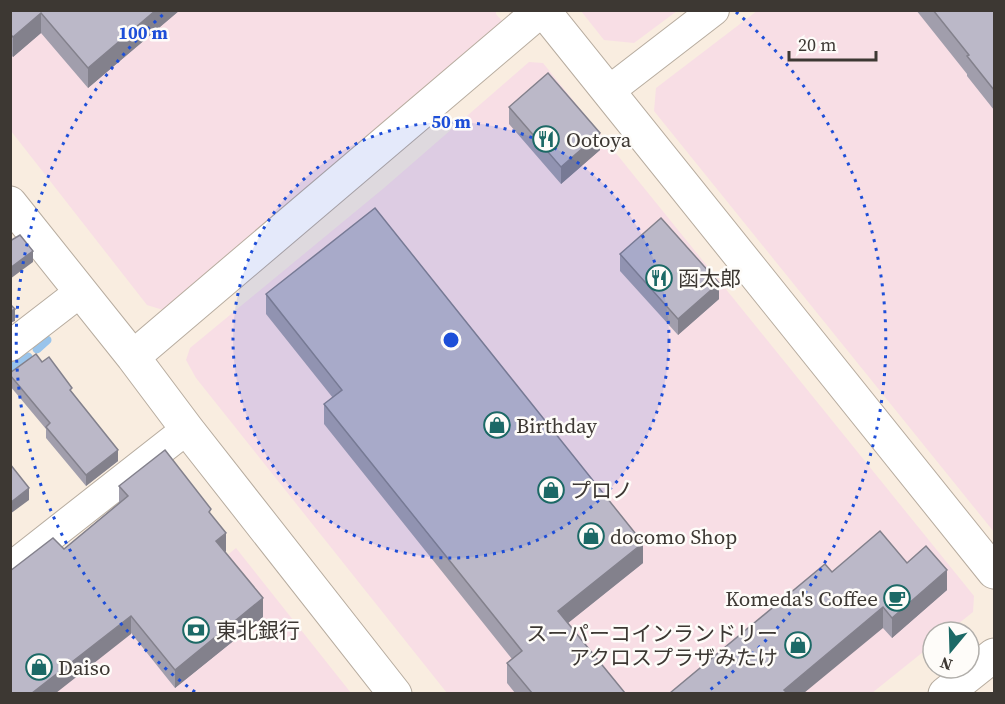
<svg xmlns="http://www.w3.org/2000/svg" width="1005" height="704" viewBox="0 0 1005 704" font-family="'Source Serif 4','Noto Sans JP',serif">
	<rect width="100%" height="100%" fill="#f9ede0"/>
	<path fill="#f8dee5" d="M496,10V14L503,22L163,310L147,305L11,131V11Z
		M581,11H677L634,43L604,40Z
		M757,11H994V532L654,111L656,88Z
		M529,62L543,63L974,596L973,612L948,632H933V644L872,693H447L196,378L186,360L190,348L384,188Z
		M236,548L351,693L11,694V581L131,634Z"/>
	<g fill="none" stroke-linecap="round" stroke-linejoin="round">
		<path stroke="#99c4eb" stroke-width="9" d="M37,349L47,340
			M10,369L28,357"/>
		<g stroke="#b7ac9f" stroke-width="32">
			<path id="street" d="M609,91L714,10
				M10,346L80,292
				M10,568L187,429"/>
		</g>
		<g stroke="#b7ac9f" stroke-width="35">
			<path id="secondary" d="M543,10L994,572
				M10,203L133,357L187,429L395,694
				M133,357L541,10
				M945,694L994,655"/>
		</g>
		<use href="#street" stroke="#fff" stroke-width="30"/>
		<use href="#secondary" stroke="#fff" stroke-width="33"/>
	</g>
	<path fill="#a19eac" d="M10,10H180L88,88L41,33L13,57L10,54Z
		M916,10H994V110L967,76V74Z
		M509,107L600,150L561,184L509,124Z
		M620,254L719,299L678,335L620,271Z
		M266,294L643,563L568,623L625,693H515L507,683V663L512,659L324,424V404L333,398L266,314Z
		M42,362L72,393L118,461L86,486L46,438V429L10,386V373Z
		M119,486L211,514L226,551L225,552L263,617L175,688L64,549L119,503Z
		M907,563L947,590L892,638L832,572Z"/>
	<path fill="#83818c" d="M156,10H180L88,88V68Z
		M41,13V33L13,57V37Z
		M600,133V150L561,184V167Z
		M33,251V262L10,279V268Z
		M719,283V299L678,335V319Z
		M15,309V321L10,323V312Z
		M118,450V461L86,486V475Z
		M29,488V500L10,514V503Z
		M226,533V551L216,559V541Z
		M643,543V563L558,631V611Z
		M947,570V590L892,638V618Z
		M263,598V617L175,688V670Z
		M883,607V628L804,693H784V690Z
		M131,616V634L56,693H32Z"/>
	<path fill="#bbb8c8" stroke="#83818c" stroke-width="1.5" d="M10,10H156L88,68L41,13L13,37L10,34Z
		M933,10H994V90L967,56L969,55Z
		M548,73L600,133L561,167L509,107Z
		M375,208L643,543L558,611L625,693H532L507,663L522,651L324,404L342,390L266,294Z
		M661,218L719,283L678,319L620,254Z
		M20,235L33,251L10,268V241Z
		M10,304L15,309L10,312Z
		M36,354L42,362L49,357L72,388L70,390L118,450L86,475L46,427L50,423L10,375V373Z
		M165,450L211,509L209,512L226,533L216,541L263,598L175,670L131,616L32,693H10V571L53,538L64,549L128,496L119,486Z
		M10,464L29,488L10,503Z
		M880,531L907,563L926,546L947,570L892,618L883,607L784,690L787,693H670L825,564L832,572Z"/>
	<circle cx="451" cy="340" r="218" fill="#1d4ed8" fill-opacity=".12"/>
	<g fill="none" stroke="#1d4ed8" stroke-width="3" stroke-dasharray="3 6">
		<circle cx="451" cy="340" r="218"/>
		<path d="M195 692A435 435 0 0 1 166 12M736 12A435 435 0 0 1 707 692"/>
	</g>
	<defs>
		<g id="restaurant-ring" transform="scale(1.35)"><circle r="9.5" fill="#fefcf9" stroke="#1c6966" stroke-width="1.5"/><path d="M-5-6h1v4h1v-4h1v4h1v-4h1v5L-1.5 .5V6h-2V.5L-5-1ZM5-6V6H3V1.5H1.5Q1.5-4 5-6Z" fill="#1c6966"/></g>
		<g id="shop-ring" transform="scale(1.35)"><circle r="9.5" fill="#fefcf9" stroke="#1c6966" stroke-width="1.5"/><path d="M-5-2.5h2.3a2.7 3.5 0 0 1 5.4 0H5L5.5 6h-11ZM-1.5-2.5h3a1.5 2.3 0 0 0-3 0Z" fill="#1c6966"/></g>
		<g id="cafe-ring" transform="scale(1.35)"><circle r="9.5" fill="#fefcf9" stroke="#1c6966" stroke-width="1.5"/><path d="M-5.5-4.5H6V0H3Q3 3.5 0 3.5H-2.5Q-5.5 3.5-5.5 0ZM3-3.2v2h1.7v-2ZM-6 4.5H4V6H-6Z" fill="#1c6966"/></g>
		<g id="bank-ring" transform="scale(1.35)"><circle r="9.5" fill="#fefcf9" stroke="#1c6966" stroke-width="1.5"/><path d="M-6-4H6V4H-6ZM0-2.3a2.3 2.3 0 1 0 0 4.6a2.3 2.3 0 1 0 0-4.6Z" fill="#1c6966"/></g>
	</defs>
	<g fill-rule="evenodd">
		<use href="#restaurant-ring" x="546" y="139"/>
		<use href="#restaurant-ring" x="659" y="278"/>
		<use href="#shop-ring" x="497" y="425"/>
		<use href="#shop-ring" x="551" y="490"/>
		<use href="#shop-ring" x="591" y="536"/>
		<use href="#cafe-ring" x="897" y="598"/>
		<use href="#bank-ring" x="196" y="630"/>
		<use href="#shop-ring" x="798" y="645"/>
		<use href="#shop-ring" x="39" y="667"/>
	</g>
	<g text-anchor="middle" dominant-baseline="central" stroke-width="5" stroke-linejoin="round" paint-order="stroke">
		<g font-size="21" fill="#3d3833" stroke="#fefcf9" text-anchor="start">
			<text x="566" y="139">Ootoya</text>
			<text x="678" y="278">函太郎</text>
			<text x="516" y="425">Birthday</text>
			<text x="570" y="490">プロノ</text>
			<text x="610" y="536">docomo Shop</text>
			<text x="878" y="598" text-anchor="end">Komeda's Coffee</text>
			<text x="216" y="630">東北銀行</text>
			<text x="778" y="633" text-anchor="end">スーパーコインランドリー<tspan x="778" dy="24">アクロスプラザみたけ</tspan></text>
			<text x="58" y="667">Daiso</text>
		</g>
	</g>
	<circle cx="451" cy="340" r="9" fill="#1d4ed8" stroke="#fefcf9" stroke-width="3"/>
	<g font-size="18" text-anchor="middle" font-weight="bold" fill="#1d4ed8" stroke="#fefcf9" stroke-width="5" stroke-linejoin="round" paint-order="stroke">
		<text x="143" y="39">100 m</text>
		<text x="451" y="128">50 m</text>
	</g>
	<rect width="1005" height="704" fill="none" stroke="#3d3833" stroke-width="24"/>
	<g transform="translate(951 650) rotate(199)"><circle r="28" fill="#fefcf9" stroke="#b1aeaa" stroke-width="1.5"/>
	<path d="M0-4.5L10 22L0 15L-10 22Z" fill="#1c6966"/>
	<text y="-9" font-size="16" font-weight="bold" text-anchor="middle" fill="#3d3833">N</text>
	</g>
	<path d="M789 51v9h87v-9" fill="none" stroke="#3d3833" stroke-width="3"/>
	<text x="798" y="51" font-size="18" fill="#3d3833" stroke="#fefcf9" stroke-width="4.5" paint-order="stroke">20 m</text>
</svg>
